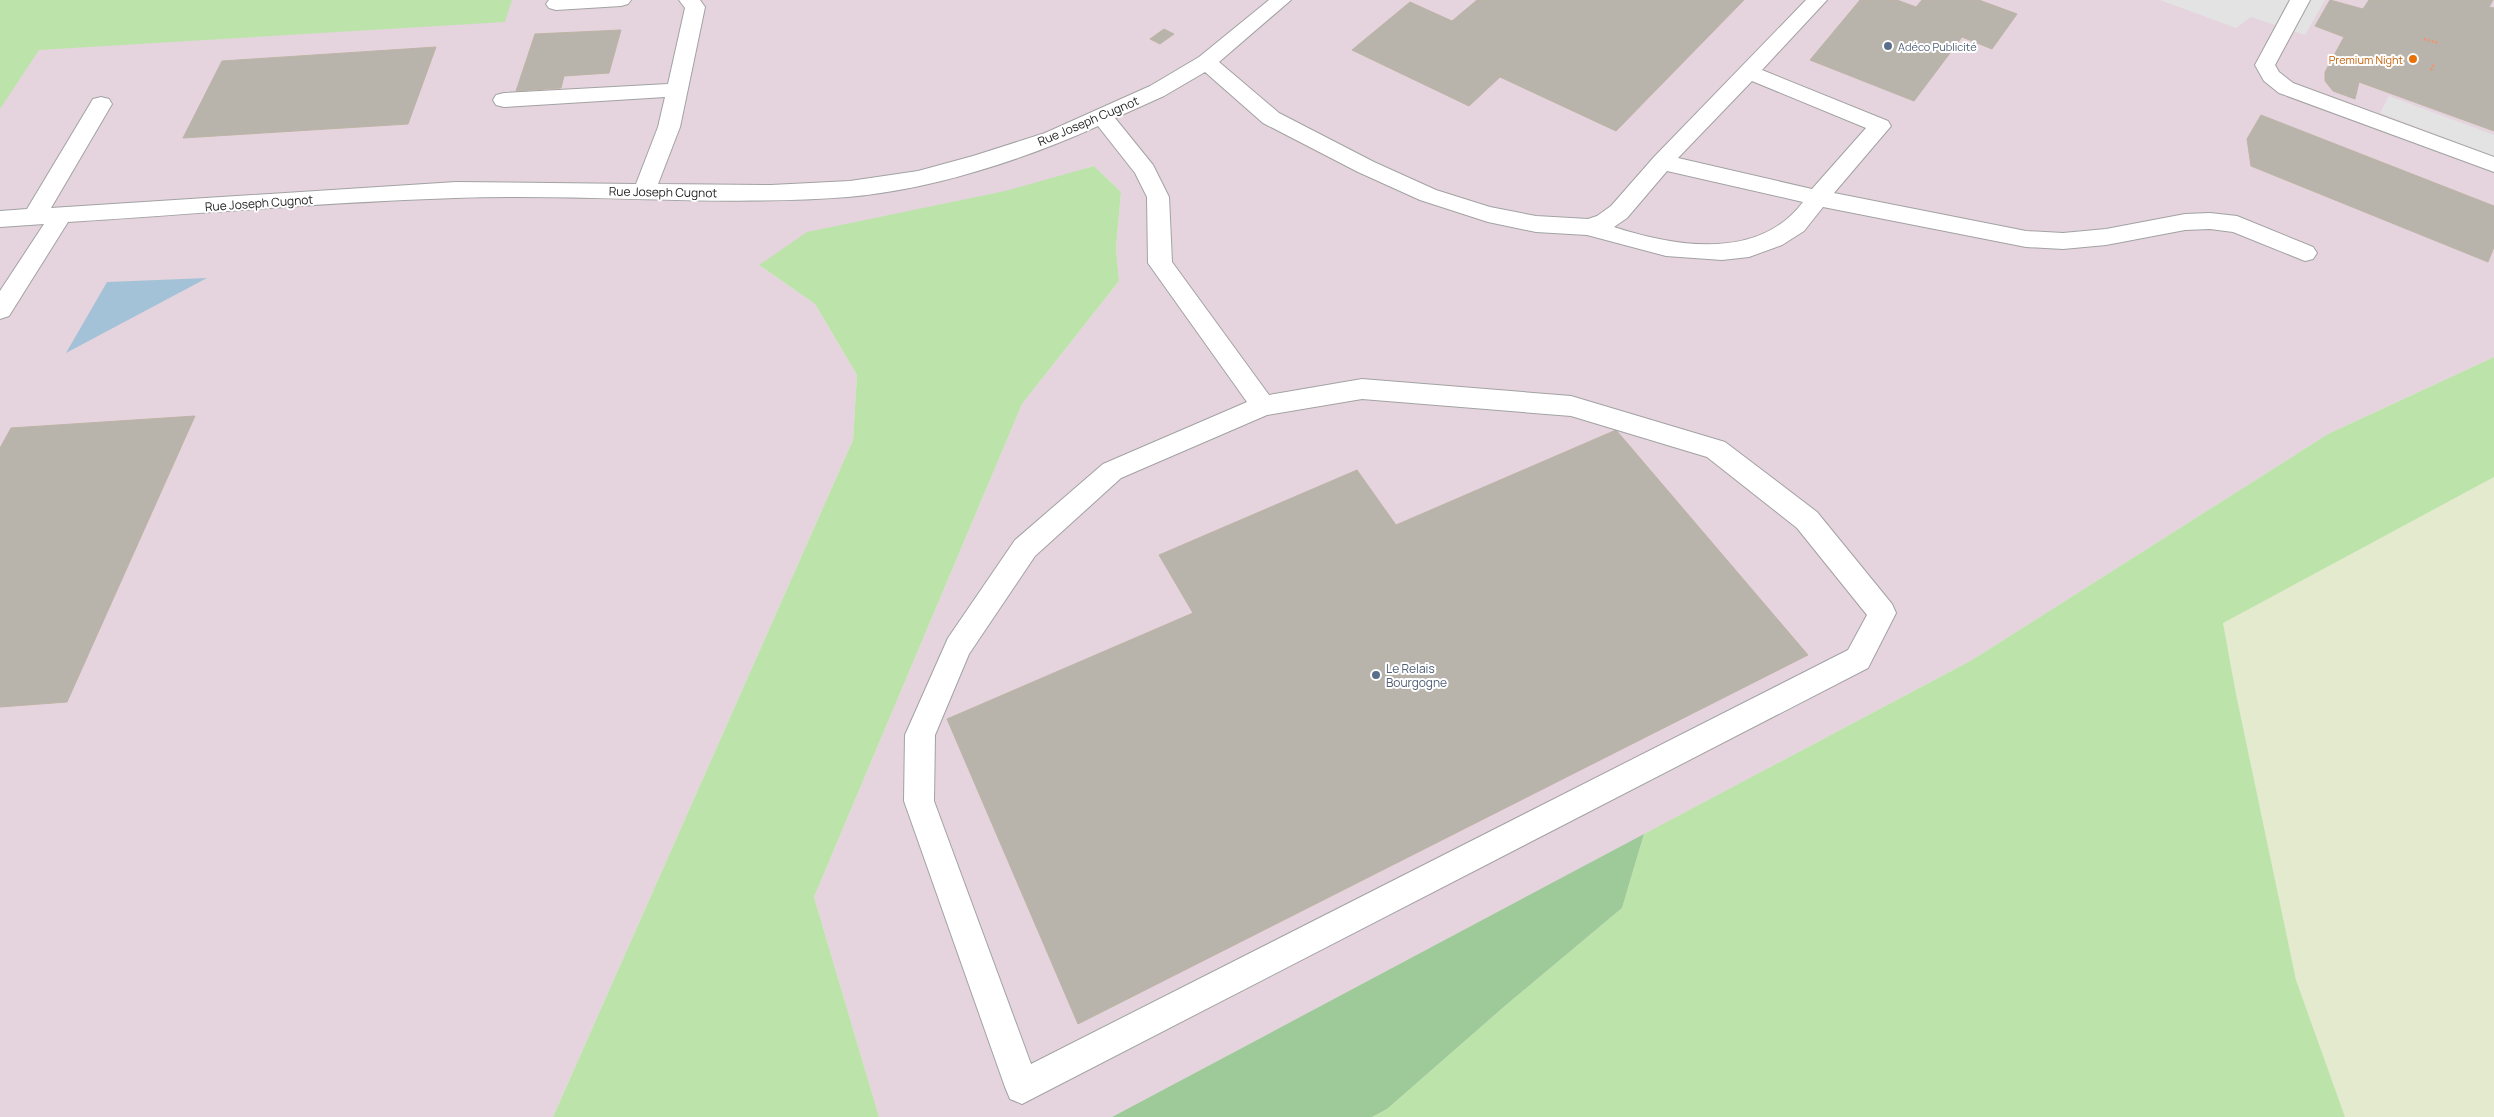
<svg xmlns="http://www.w3.org/2000/svg" width="2494" height="1117" viewBox="0 0 2494 1117" font-family="Manrope,sans-serif">
	<rect width="100%" height="100%" fill="#ecebe2"/>
	<path fill="#e5d4de" d="M0,0H2494V357L2328,434L1972,660L1112,1117H879L814,897L1022,404L1119,281L1116,248L1121,192L1094,166L759,265L815,304L857,375L853,440L553,1117H0Z"/>
	<path fill="#e3eace" d="M2494,477V1117H2345L2296,980L2236,694L2223,622Z"/>
	<path fill="#bce4aa" d="M0,0H512L505,22L39,50L0,109Z
		M1094,166L1121,192L1116,248L1119,281L1022,404L814,897L879,1117H553L853,440L857,375L815,304L759,265L807,232L1005,191Z
		M2494,357V477L2223,623L2236,694L2296,980L2345,1117H1372L1387,1109L1506,1005L1622,908L1644,834L1972,660L2328,434Z"/>
	<path fill="#9ec999" d="M1644,834L1622,908L1506,1005L1387,1109L1372,1117H1112Z"/>
	<path fill="#e3e3e3" d="M2160,0H2325L2305,35L2251,17L2236,28Z
		M2389,96L2494,135V156L2380,113Z"/>
	<path fill="#a4c2d7" d="M207,278L66,353L107,282Z"/>
	<path fill="#b8b3ab" stroke="#bdb4a5" d="M1477,0H1744L1616,131L1500,77L1469,106L1352,50L1410,2L1452,21Z
		M1860,0H1897L1916,7L1922,0H1979L2017,14L1992,49L1962,37L1914,101L1810,60Z
		M2330,0L2363,9L2369,0H2493L2489,7L2494,8V131L2359,82L2355,99L2333,91L2325,81V72L2344,37L2315,26Z
		M1164,29L1174,34L1160,44L1150,39Z
		M621,30L609,73L564,76L561,88L516,91L535,34Z
		M436,47L408,124L183,138L222,61Z
		M2261,115L2494,206V247L2488,262L2251,166L2247,139Z
		M195,416L67,702L0,707V448L11,428Z
		M1616,430L1808,655L1078,1024L947,719L1193,613L1159,555L1357,470L1396,525Z"/>
	<g fill="none" stroke-linecap="round" stroke-linejoin="round">
		<g stroke="#a2a2a2" stroke-width="2">
			<path id="minor" d="M549,0H631L628,4L621,6L556,10L549,8L546,4Z
				M679,0H700L705,7L680,127L658,184L771,185L850,181L918,171L973,156L1045,133L1150,86L1199,57L1269,0H1291L1219,62L1279,113L1374,162L1436,190L1490,207L1536,216L1588,219L1597,216L1611,206L1654,157L1806,0H1827L1762,70L1888,121L1891,126L1834,193L2026,231L2063,233L2106,229L2185,214L2210,213L2237,216L2313,247L2317,253L2313,259L2305,261L2233,232L2210,229L2185,230L2106,245L2063,249L2026,247L1823,207L1804,231L1782,245L1749,257L1722,260L1666,256L1587,235L1536,232L1488,222L1420,200L1358,172L1263,123L1205,72L1164,96L1115,118L1153,165L1169,197L1172,262L1269,395L1362,379L1571,396L1725,442L1817,512L1892,604L1896,613L1868,668L1022,1104L1010,1099L1005,1087L904,801L905,735L948,638L1015,540L1103,464L1247,402L1148,263L1147,197L1135,173L1098,126C1023,160 931,190 848,197C717,207 586,193 455,198C326,202 197,214 68,222L9,316L0,319V291L44,224L0,227V211L27,209L93,99L101,97L109,99L112,104L51,208L456,182L636,184L658,127L665,97L504,107L496,105L493,100L496,95L504,93L668,84L685,8ZM1752,81L1866,128L1812,189L1678,158ZM1667,171L1803,202C1759,261 1675,247 1614,227L1627,218ZM1362,399L1571,416L1707,457L1797,528L1867,615L1848,650L1031,1064L934,801L935,735L969,654L1035,556L1121,478L1267,415Z
				M2290,0H2310L2275,65L2279,72L2293,83L2494,157V172L2279,93L2264,81L2255,65Z"/>
		</g>
		<path stroke="#ef9570" stroke-width="2.5" stroke-dasharray="2 2" stroke-linecap="butt" d="M2424,39L2438,43
			M2431,70L2434,64"/>
		<use href="#minor" fill="#fff" fill-rule="evenodd"/>
	</g>
	<g fill="#5c6f8a" stroke="#fff" stroke-width="2">
		<circle cx="1888" cy="46" r="5"/>
		<circle cx="1376" cy="675" r="5"/>
	</g>
	<circle fill="#e8710a" stroke="#fff" stroke-width="2" cx="2413" cy="59" r="5"/>
	<g text-anchor="middle" dominant-baseline="central" stroke-width="4" stroke-linejoin="round" paint-order="stroke">
		<g font-size="11" fill="#4e5e75" stroke="#fff" text-anchor="start">
			<text x="1898" y="46">Adéco Publicité</text>
		</g>
		<g font-size="11" fill="#c56008" stroke="#fff" text-anchor="end">
			<text x="2403" y="59">Premium Night</text>
		</g>
		<g font-size="12" fill="#1b1b1b" stroke="#fff">
			<text transform="translate(1088 121) rotate(-23)">Rue Joseph Cugnot</text>
			<text transform="translate(663 192) rotate(1)">Rue Joseph Cugnot</text>
			<text transform="translate(259 203) rotate(-4)">Rue Joseph Cugnot</text>
		</g>
		<g font-size="12" fill="#4e5e75" stroke="#fff" text-anchor="start">
			<text x="1386" y="668">Le Relais<tspan x="1386" dy="14">Bourgogne</tspan></text>
		</g>
	</g>
</svg>
